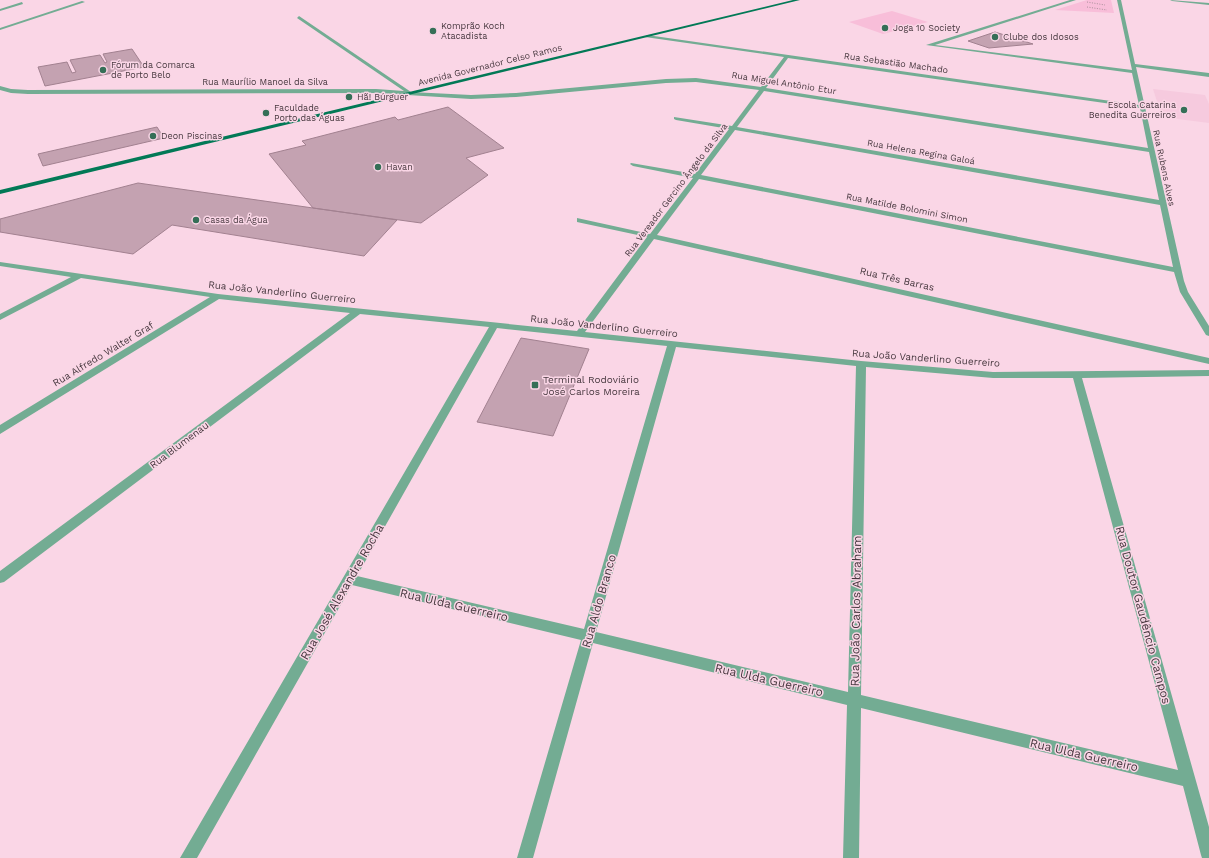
<svg xmlns="http://www.w3.org/2000/svg" width="1209" height="858" viewBox="0 0 1209 858" font-family="'Work Sans',sans-serif">
	<rect width="100%" height="100%" fill="#fad6e6"/>
	<path fill="#f6cade" d="M1153,89L1205,95L1209,104V123L1162,117Z"/>
	<path fill="#f8bed9" d="M1087,0H1111L1114,13L1055,10Z
		M892,11L928,22L883,34L849,22Z"/>
	<path fill="#c4a2b1" stroke="#a28190" d="M995,32L1033,44L989,48L968,41Z
		M132,49L144,67L45,86L38,67L67,62L72,73L76,72L70,60L100,55L105,63L107,62L103,54Z
		M448,107L504,148L466,158L488,175L421,223L313,208L269,154L306,145L302,141L395,117L398,120Z
		M157,127L164,138L43,166L38,154Z
		M138,183L397,220L364,256L172,225L133,254L0,232V219Z
		M521,338L589,349L553,436L477,422Z"/>
	<g fill="none" stroke-linecap="round" stroke-linejoin="round">
		<path stroke="#aa8f9b" stroke-width="1" stroke-dasharray="1 1.5" stroke-linecap="butt" d="M1087,2L1105,5
			M1087,7L1107,10"/>
		<path fill="#73ac93" fill-rule="evenodd" d="M1070,0H1076L935,45L1132,70L1117,0H1121L1135,64L1209,73V77L1136,67L1184,281L1188,292L1209,326V336L1206,335L1180,292L1174,272L699,179L657,235L1209,358V364L654,239L585,332L861,361L993,372L1209,370V376L1082,378L1209,827V858H1202L1201,855L1183,786L861,708L859,858H843L847,705L593,643L533,858H517L581,640L352,585L197,858H180L489,327L360,314L4,582L0,583V571L350,313L219,299L0,434V425L210,297L81,278L0,320V314L71,277L0,266V262L218,294L577,331L647,237L577,222V218L650,234L693,178L633,166L630,164L631,163L695,174L729,129L676,120L674,119V117L732,126L759,90L696,82L666,83L516,97L471,99L376,93L28,94L11,93L0,90V86L11,89L28,90L376,89L404,91L297,18L299,16L411,92L471,95L516,93L666,79L696,78L761,87L784,57L645,37L647,35L1139,105L1132,73L926,45ZM788,58L1140,108L1148,148L766,88ZM764,91L1149,152L1159,200L737,127ZM735,130L1160,205L1173,267L701,175ZM497,328L667,346L584,629L357,576ZM676,347L856,366L848,692L596,632ZM866,367L993,378H1073L1178,770L861,695Z
			M1170,0L1209,3V5L1172,1Z
			M82,1L85,2L0,30V28Z
			M22,2L23,4L0,11V9Z"/>
		<path fill="#027956" fill-rule="evenodd" d="M793,0H800L0,194V190Z"/>
	</g>
	<g fill="#356f57" stroke="#fad6e6" stroke-width="1.5">
		<circle cx="885" cy="28" r="4"/>
		<circle cx="433" cy="31" r="4"/>
		<circle cx="995" cy="37" r="4"/>
		<circle cx="103" cy="70" r="4"/>
		<circle cx="349" cy="97" r="4"/>
		<circle cx="1184" cy="110" r="4"/>
		<circle cx="266" cy="113" r="4"/>
		<circle cx="153" cy="136" r="4"/>
		<circle cx="378" cy="167" r="4"/>
		<circle cx="196" cy="220" r="4"/>
		<rect x="531" y="381" width="8" height="8" rx="2"/>
	</g>
	<g text-anchor="middle" dominant-baseline="central" stroke-width="3" stroke-linejoin="round" paint-order="stroke">
		<g font-size="9" fill="#47383f" stroke="#fad6e6" text-anchor="start">
			<text x="441" y="26">Komprão Koch<tspan x="441" dy="10">Atacadista</tspan></text>
			<text x="893" y="28">Joga 10 Society</text>
			<text x="1003" y="37">Clube dos Idosos</text>
			<text x="111" y="65">Fórum da Comarca<tspan x="111" dy="10">de Porto Belo</tspan></text>
			<text x="357" y="97">Hã! Búrguer</text>
			<text x="1176" y="105" text-anchor="end">Escola Catarina<tspan x="1176" dy="10">Benedita Guerreiros</tspan></text>
			<text x="274" y="108">Faculdade<tspan x="274" dy="10">Porto das Águas</tspan></text>
			<text x="161" y="136">Deon Piscinas</text>
			<text x="386" y="167">Havan</text>
			<text x="204" y="220">Casas da Água</text>
		</g>
		<g font-size="9" fill="#47383f" stroke="#fad6e6">
			<text transform="translate(896 63) rotate(8)">Rua Sebastião Machado</text>
			<text transform="translate(490 65) rotate(-14)">Avenida Governador Celso Ramos</text>
			<text x="265" y="82">Rua Maurílio Manoel da Silva</text>
			<text transform="translate(784 83) rotate(9)">Rua Miguel Antônio Etur</text>
			<text transform="translate(921 152) rotate(10)">Rua Helena Regina Galoá</text>
			<text transform="translate(1164 168) rotate(78)">Rua Rubens Alves</text>
			<text transform="translate(676 190) rotate(-53)">Rua Vereador Gercino Ângelo da Silva</text>
			<text transform="translate(907 208) rotate(11)">Rua Matilde Bolomini Simon</text>
		</g>
		<g font-size="10" fill="#47383f" stroke="#fad6e6">
			<text transform="translate(897 279) rotate(13)">Rua Três Barras</text>
			<text transform="translate(282 292) rotate(6)">Rua João Vanderlino Guerreiro</text>
			<text transform="translate(604 326) rotate(6)">Rua João Vanderlino Guerreiro</text>
			<text transform="translate(103 354) rotate(-31)">Rua Alfredo Walter Graf</text>
			<text transform="translate(926 358) rotate(4)">Rua João Vanderlino Guerreiro</text>
			<text transform="translate(179 445) rotate(-37)">Rua Blumenau</text>
		</g>
		<g font-size="10" fill="#47383f" stroke="#fad6e6" text-anchor="start">
			<text x="543" y="379">Terminal Rodoviário<tspan x="543" dy="12">José Carlos Moreira</tspan></text>
		</g>
		<g font-size="12" fill="#47383f" stroke="#fad6e6">
			<text transform="translate(342 592) rotate(-60)">Rua José Alexandre Rocha</text>
			<text transform="translate(599 601) rotate(-74)">Rua Aldo Branco</text>
			<text transform="translate(454 605) rotate(13)">Rua Ulda Guerreiro</text>
			<text transform="translate(856 611) rotate(-89)">Rua João Carlos Abraham</text>
			<text transform="translate(1143 615) rotate(75)">Rua Doutor Gaudêncio Campos</text>
			<text transform="translate(769 680) rotate(13)">Rua Ulda Guerreiro</text>
			<text transform="translate(1084 755) rotate(13)">Rua Ulda Guerreiro</text>
		</g>
	</g>
</svg>
